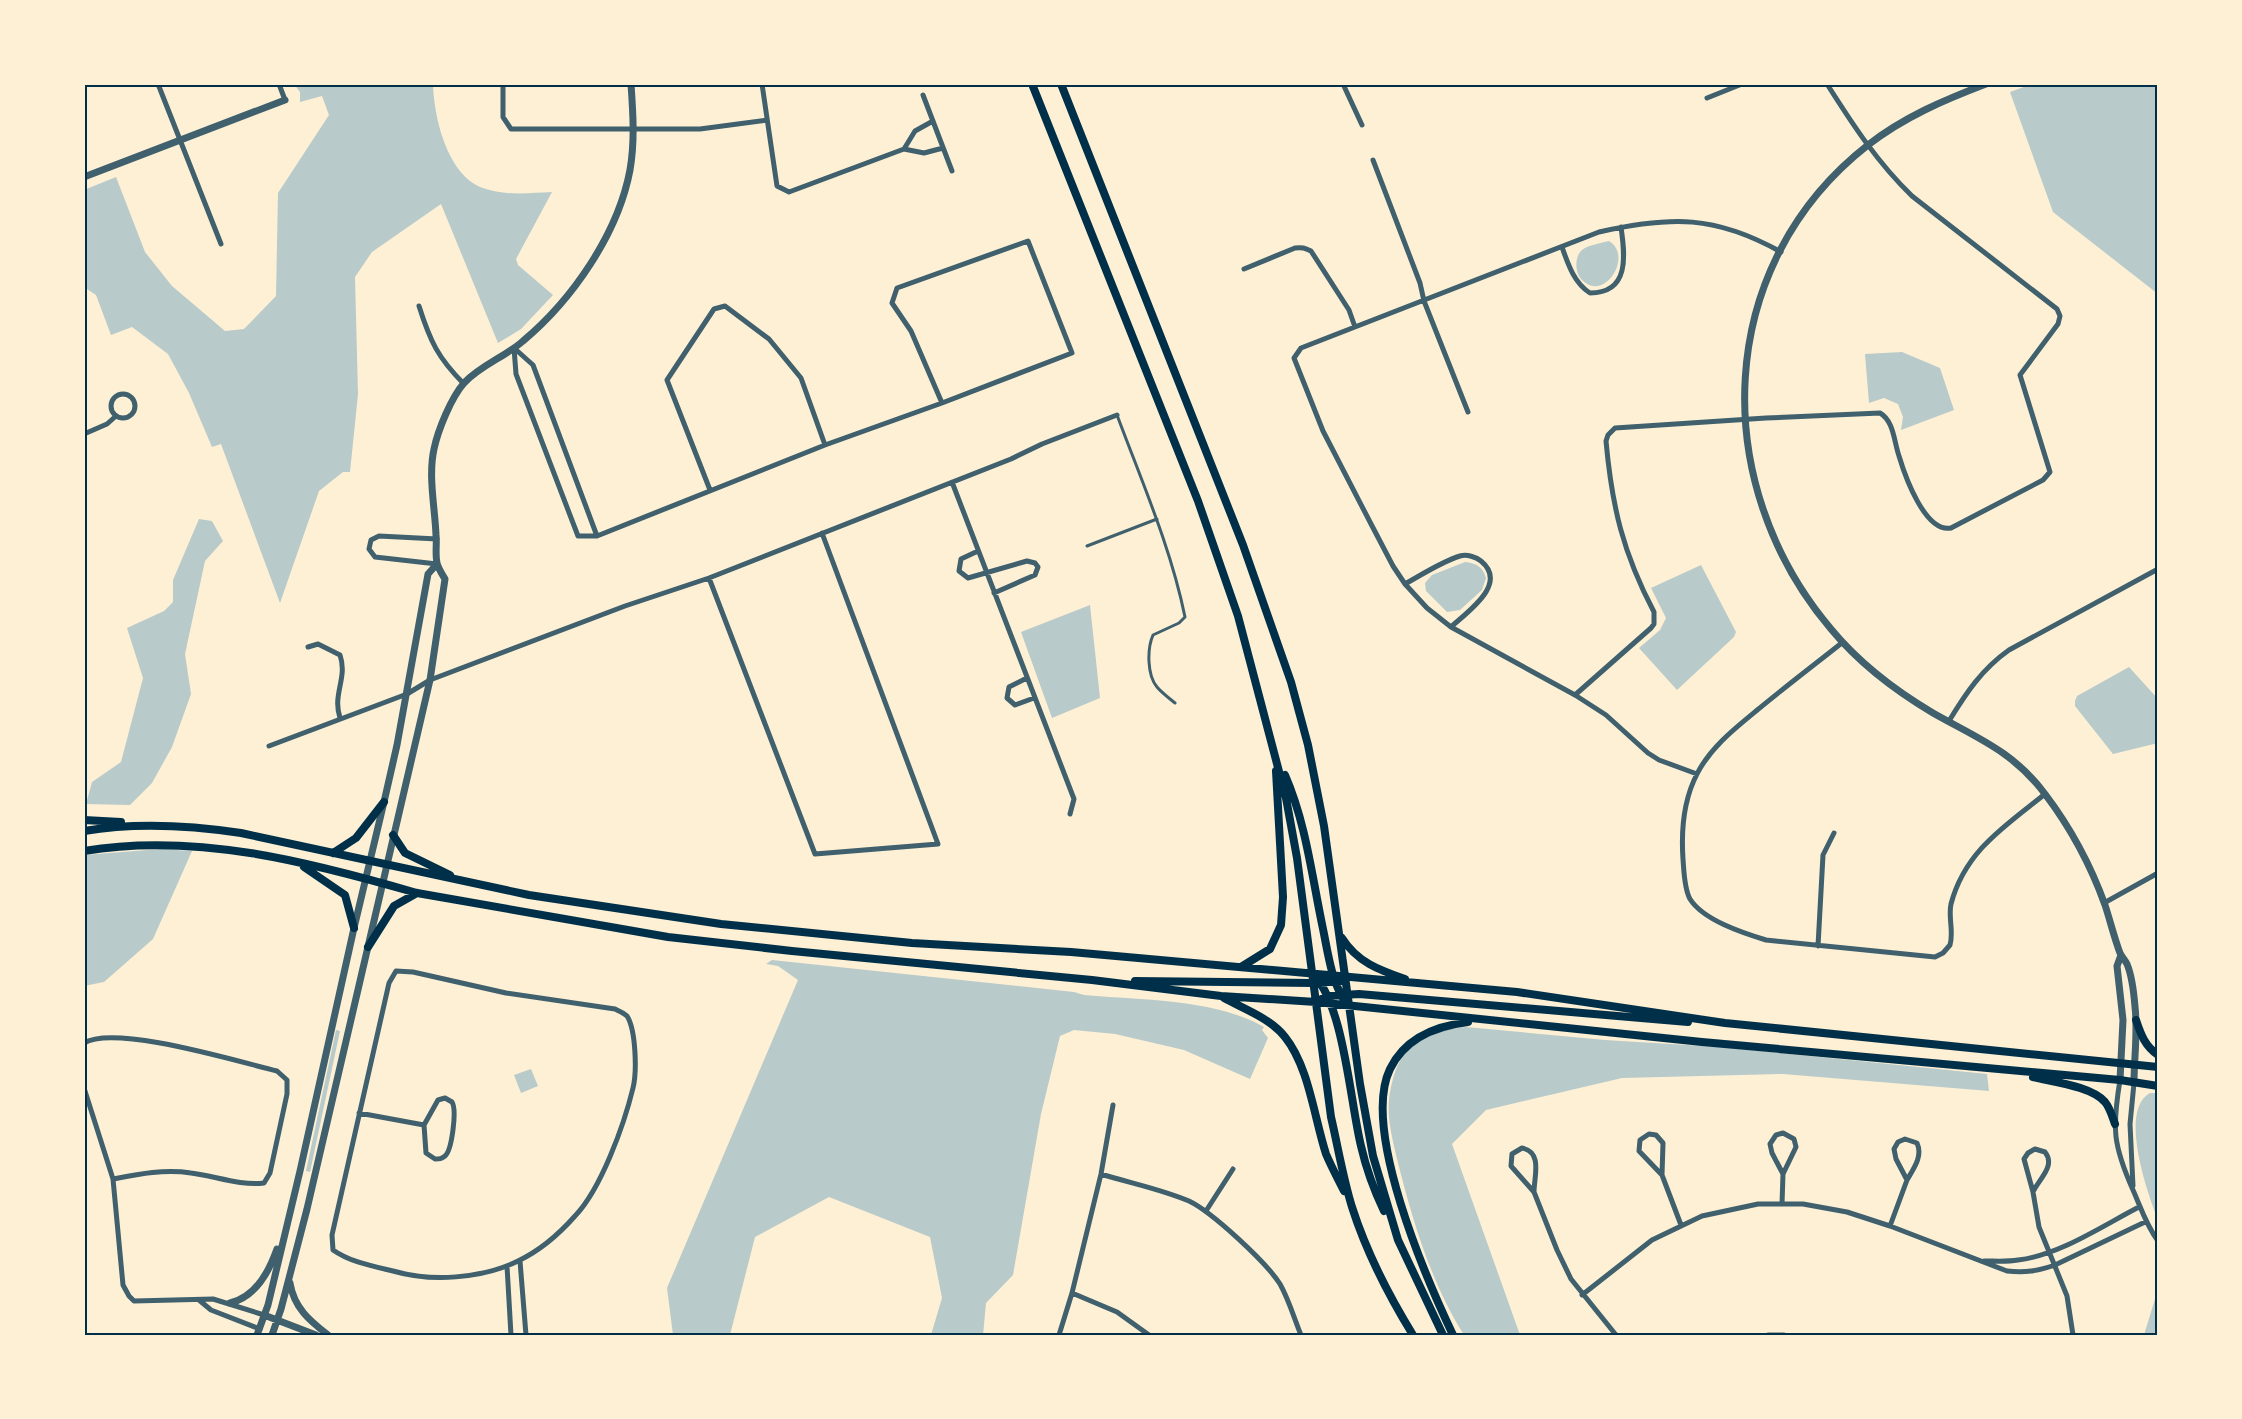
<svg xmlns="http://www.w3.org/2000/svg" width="2242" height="1419" viewBox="0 0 2242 1419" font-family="Ubuntu,sans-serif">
	<rect width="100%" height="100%" fill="#fdf0d5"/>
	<path fill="#b9caca" d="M294,84H433C434,117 447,175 483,188C504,196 530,193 552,192L516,259L518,265L553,295L521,329L498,343L441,204L372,252L355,277L358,394L350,472H343L319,491L280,603L221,444L212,447L189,393L168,354L132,327L111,335L96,295L84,287V190L116,177L145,252L172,286L225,331L244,329L276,296L278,193L329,115L322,96L300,102V92Z
		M2032,84H2158V294L2053,212L2010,92Z
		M1609,241C1634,256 1604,303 1582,280C1575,273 1574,257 1582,250C1588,245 1601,243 1609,241Z
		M1902,352L1940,368L1954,410L1901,430L1903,417L1898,404L1884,398L1869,403L1865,354Z
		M199,519L212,521L223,541L205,561L185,654L191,694L172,747L152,783L130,805L86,804L92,782L121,762L143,678L127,628L164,611L173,602V580Z
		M1465,562C1476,563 1483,567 1486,578L1482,590L1460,610L1447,612L1426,591L1425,583L1432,575Z
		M1701,565L1736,632L1734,637L1677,690L1639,648L1660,630L1666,618L1651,588Z
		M1090,605L1100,698L1052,718L1021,632Z
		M2129,667L2158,699V743L2113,754L2075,706V701L2077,696Z
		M161,849L192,851L153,939L104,982L84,986V855Z
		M772,960L1074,992L1084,995C1140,1000 1216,999 1264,1027L1262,1030L1268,1038L1250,1079L1184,1050L1115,1034L1074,1030L1060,1036L1041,1114L1013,1275L986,1303L983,1335H931L942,1298L930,1237L829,1197L755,1237L730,1335H673L667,1288L798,980L778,966L766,964Z
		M1466,1027L1605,1040L1720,1047L1987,1074L1989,1091L1783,1074L1622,1078L1486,1110L1452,1144L1520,1335H1464C1431,1283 1412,1219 1397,1159C1393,1141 1387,1120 1389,1100C1390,1089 1394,1071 1400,1061C1414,1035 1440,1030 1466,1027Z
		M336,1030L340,1031L310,1172L306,1171Z
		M531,1069L538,1086L521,1093L514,1075Z
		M2150,1093H2158V1220C2148,1195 2118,1110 2150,1093Z
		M2158,1289V1335H2144Z"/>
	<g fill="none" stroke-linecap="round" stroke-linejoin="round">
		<path stroke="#3f606c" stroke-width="3" d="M1117,415C1142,482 1171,548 1185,617L1179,623L1153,635C1147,649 1147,675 1157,687C1162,693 1169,698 1175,703
			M1087,546L1157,519"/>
		<path stroke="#3f606c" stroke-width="5" d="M158,84L221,244
			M279,84L285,100
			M503,84V117L511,129H700L767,120
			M762,84L777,186L789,192L904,149L924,153L943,148
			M1343,84L1362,125
			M923,95L952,171
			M1707,98L1742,84
			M904,149L915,131L933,121
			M1373,160L1420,283L1424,301L1468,412
			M1028,241L1072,353L942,403L911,331L892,303L897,288Z
			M1562,247C1568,264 1574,283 1590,293C1630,293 1625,255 1621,227
			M1244,269L1295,248C1302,247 1305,248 1311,251L1349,310L1355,327
			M419,306C430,341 438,358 464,384
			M514,348L516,374L578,536H597L825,445L942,403
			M514,348L533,365L597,536
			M111 406a12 12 0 1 1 24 0a12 12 0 1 1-24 0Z
			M84,434L107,424L116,416
			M952,482L1074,799L1070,814
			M710,490L667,380L714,309L725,306L769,339L801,378L825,445
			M437,539L379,536L371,540L369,549L375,557L437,564
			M978,551L961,559L959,571L968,578L1027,561L1035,563L1038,567L1035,575L994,593
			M709,578L815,854L938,844L822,533
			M1405,584C1423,574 1441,562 1460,556C1467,554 1476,557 1481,561C1509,584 1467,612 1451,627
			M1843,642C1814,665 1785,687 1756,711C1734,729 1710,748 1697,774C1684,799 1681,830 1683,859C1684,871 1684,888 1690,899C1703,920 1743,933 1766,940L1935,957L1943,953L1950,945C1954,932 1948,917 1951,904C1965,851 2005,826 2045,794
			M308,647L318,644L340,655C348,678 332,694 340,718
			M1027,678L1009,687L1007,698L1015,705L1034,698
			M1575,695L1651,628L1654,624V612C1623,553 1612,507 1606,441L1608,435L1615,428L1766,418L1880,413C1894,421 1894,442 1899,456C1905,476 1925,533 1951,528L2043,480L2050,472L2020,375L2058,324L2060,316L2057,309L1912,196C1877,162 1853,125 1827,84
			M1949,721C1966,693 1982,669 2009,650L2158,569
			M269,746L407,694L430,680L625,606L709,578L1011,459L1042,444L1117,415
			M1697,774L1659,760L1648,753L1606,715L1575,695L1451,627L1427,608L1405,584L1393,566L1370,522L1323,431L1294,358L1301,348L1599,232C1671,216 1715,215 1781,252
			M2104,903L2158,873
			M1818,946L1823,855L1834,833
			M396,971L413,972L506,993L615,1009C619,1011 624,1013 627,1016C636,1030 637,1072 633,1088C624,1125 601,1189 575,1216C560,1233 539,1251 518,1261C481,1279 431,1282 393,1271C372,1266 350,1262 333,1250L332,1235L389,983Z
			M84,1043C115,1024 239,1062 277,1071L287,1080V1094L270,1173L264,1183C240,1186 215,1176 191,1173C164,1169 139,1174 113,1179
			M2120,1080C2112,1129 2113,1145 2133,1190C2141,1208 2146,1225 2158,1241
			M84,1088L113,1179L123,1285L129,1296L134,1301L213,1299L264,1315
			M359,1113L424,1125L426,1153L435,1159C440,1159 441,1159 445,1156C452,1150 457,1110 452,1102L445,1098L438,1100L424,1125
			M1783,1133L1794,1139L1796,1147L1783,1174L1772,1153L1770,1144L1776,1135Z
			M1649,1134L1656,1135L1663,1143L1662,1175L1639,1151L1640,1140Z
			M1905,1139L1917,1143C1923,1156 1914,1168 1907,1180L1896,1159L1894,1149L1898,1142Z
			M1522,1148C1543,1152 1534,1177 1534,1192L1511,1166L1512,1154Z
			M2035,1149L2045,1152C2056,1166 2039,1179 2033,1192L2024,1159L2028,1153Z
			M1101,1174C1130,1183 1161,1189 1189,1201C1212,1212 1266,1262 1280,1284C1289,1300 1294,1318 1301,1335
			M1662,1175L1681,1225
			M2133,1186L2130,1124L2134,1083
			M1534,1192L1557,1250L1571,1279L1616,1335
			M2033,1192L2039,1227L2067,1296L2073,1335
			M1782,1204L1783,1174
			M1206,1211L1233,1169
			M1890,1226L1907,1180
			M520,1261L526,1335
			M1984,1261C1995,1261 2007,1262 2018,1260C2060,1255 2102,1226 2139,1207
			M507,1266L511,1335
			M1072,1293L1117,1312L1149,1335
			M1582,1295L1652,1240L1702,1216L1758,1204H1803L1847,1212L1890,1226L2007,1271C2025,1273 2038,1271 2055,1265L2145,1222
			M199,1300L211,1310L260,1329
			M1059,1335L1072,1293L1101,1174L1113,1105
			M1768,1335H1784"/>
		<path stroke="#3f606c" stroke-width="7" d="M1986,84C1944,100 1904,117 1868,145C1713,266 1708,484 1831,629C1859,663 1896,691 1933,713C1977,738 2013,751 2045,794C2070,827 2091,866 2105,905C2110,920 2114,937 2120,953C2122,957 2125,960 2127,964C2132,976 2134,994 2135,1007C2138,1032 2134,1058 2134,1083
			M84,177L285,100
			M2120,1080L2123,1020L2117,966L2121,955
			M290,1283C294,1308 310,1321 328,1335
			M230,1303C256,1297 269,1272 277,1249
			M264,1315L316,1335
			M257,1335L268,1305L300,1171L354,928L384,802L397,745L428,574L437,564
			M272,1335L281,1309L307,1209L430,680L445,579C442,574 438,568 437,563C435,554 437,544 436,535C435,508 428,476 434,449C438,430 451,398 464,383C481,365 505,357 523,341C572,300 618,234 630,170C635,141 633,113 631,84"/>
		<path stroke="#003049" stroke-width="8" d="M1032,84L1198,501L1238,616L1286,798L1297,858L1331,1117C1338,1147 1343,1178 1352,1207C1366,1251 1389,1296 1413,1335
			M1061,84L1243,545L1291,682L1308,745L1324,826L1360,1084L1373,1156L1398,1240L1443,1335
			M1285,775C1306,823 1312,877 1323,929C1328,953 1331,979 1344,1000
			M84,820L121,822
			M84,831C137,822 188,825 241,833L529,895L721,924L912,943L1071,952L1517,992L1725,1023L2158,1067
			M393,835L405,853L450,875
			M84,851C195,832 310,862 417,893L668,937L792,951L1092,980L1221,996L1316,1002L1702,1042L2120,1080L2158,1086
			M333,853L356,838L384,802
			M304,867L345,895L354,928
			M1342,938C1357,962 1379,970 1405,979
			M368,947L394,906L417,893
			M1241,967L1270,949L1281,925L1283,897L1276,771
			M1312,973C1344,1003 1350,1102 1361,1146C1366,1168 1374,1190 1384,1211
			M1135,981L1313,983L1341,981
			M1224,998C1244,1009 1270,1018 1285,1037C1309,1067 1314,1117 1326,1154C1331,1166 1338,1179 1344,1191
			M1316,1002L1327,996L1359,994L1688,1022
			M2136,1020C2141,1035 2145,1046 2158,1055
			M2033,1077C2053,1082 2091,1086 2105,1102C2110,1108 2112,1116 2115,1124
			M1453,1335C1426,1278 1361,1129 1390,1069C1405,1038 1435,1026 1468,1022"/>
	</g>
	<rect width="2242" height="1419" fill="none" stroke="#fdf0d5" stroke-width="171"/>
	<rect x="86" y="86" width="2070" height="1248" fill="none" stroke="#003049" stroke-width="2"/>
</svg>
